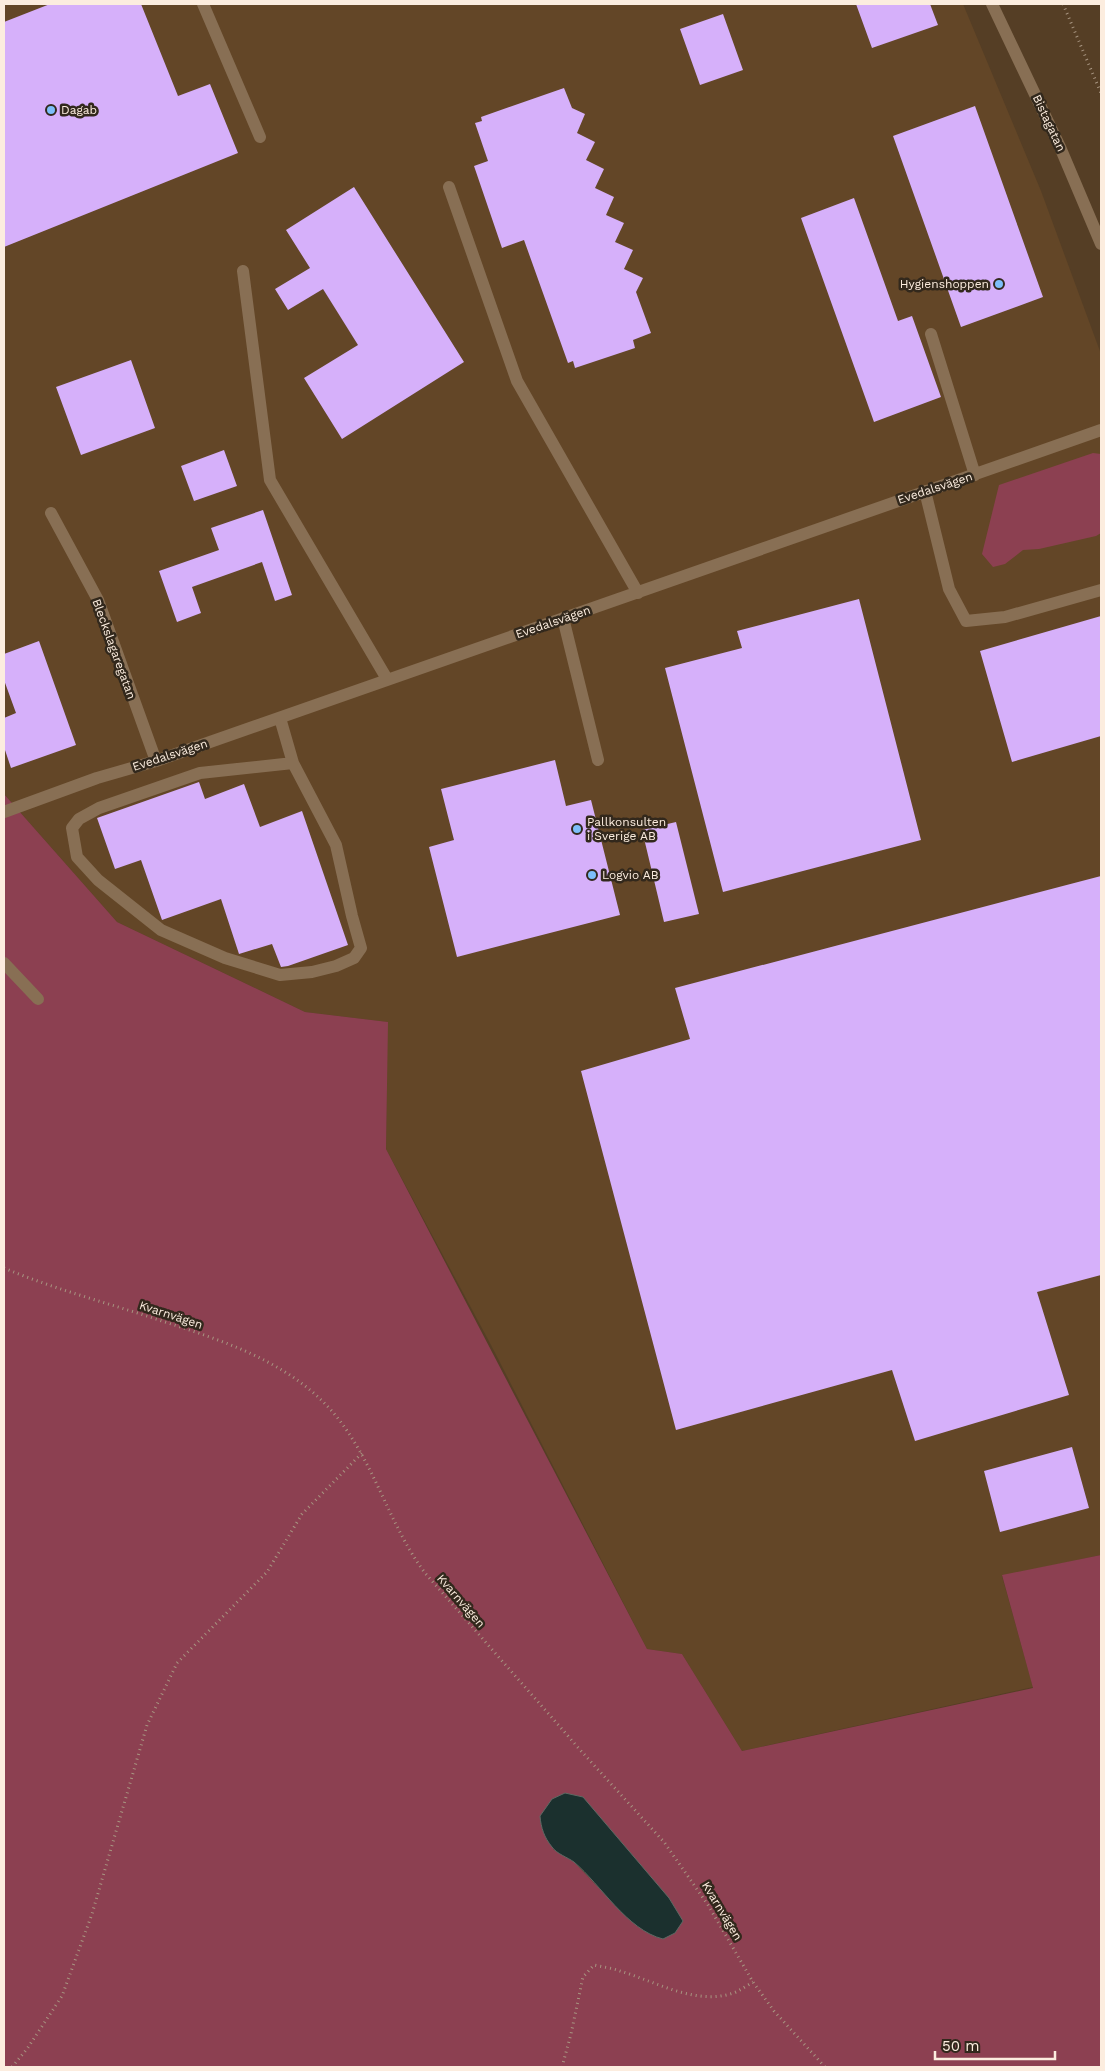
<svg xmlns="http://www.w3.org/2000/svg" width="1105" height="2071" viewBox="0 0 1105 2071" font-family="'Work Sans',sans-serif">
	<rect width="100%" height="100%" fill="#553e25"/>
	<path fill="#634627" d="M4,4H963L1041,191L1101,354V1555L1002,1576L1033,1687L742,1751L682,1654L647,1649L491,1345L386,1149L387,1022L305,1012L117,922L4,794Z"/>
	<path fill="#8c4051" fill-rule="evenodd" d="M1093,453L1101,454V533L1096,536L1039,549L1023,550L1005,564L993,567L982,554L999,485Z
		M4,794L117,922L305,1012L388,1022L386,1149L647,1649L682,1654L742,1751L1033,1688L1002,1575L1101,1555V2067H4ZM583,1797L620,1910L573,1861L553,1849Z"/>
	<path fill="#1b302e" stroke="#5e6963" d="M565,1793L583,1797L669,1898L683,1921L675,1933L663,1939C627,1930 601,1885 574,1862C567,1857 557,1854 552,1847C544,1837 541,1828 540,1816L552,1799Z"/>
	<path fill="#d6b0fa" d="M50,4H141L178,96L210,84L238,153L4,247V22Z
		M856,4H930L938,25L872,48Z
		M723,14L743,70L700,85L680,29Z
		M564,88L572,108L585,114L577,133L595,142L586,160L604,169L595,188L614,197L606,215L624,223L615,242L633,250L624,269L643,278L636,292L651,333L633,340L635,348L575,368L573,361L568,363L524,240L502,248L474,166L488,161L475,123L482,121L481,117Z
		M975,106L1043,297L961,327L893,136Z
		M354,187L464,362L342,439L304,378L358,345L323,289L288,310L275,289L310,268L286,230Z
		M854,198L898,321L912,316L941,397L874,422L801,218Z
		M131,360L155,428L81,455L56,387Z
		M224,450L237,486L194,501L181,466Z
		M263,510L292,595L275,601L262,562L192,587L201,613L177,622L159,571L219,550L211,528Z
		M859,599L921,840L723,892L665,668L742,648L737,631Z
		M1101,616V736L1012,762L980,651Z
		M39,641L76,745L11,768L4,747V718L16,713L4,680V654Z
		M555,760L566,806L591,800L620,915L457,957L429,847L454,840L441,789Z
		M199,782L205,799L244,784L260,827L302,811L348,945L288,966L281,967L272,944L239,954L221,899L162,920L141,860L115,869L97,818Z
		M676,822L699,914L664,922L642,830Z
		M1101,876V1275L1037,1292L1069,1395L915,1441L892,1370L676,1430L581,1071L690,1039L675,988Z
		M1072,1447L1089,1508L1000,1532L984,1471Z"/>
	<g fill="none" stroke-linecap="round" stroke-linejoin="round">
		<path stroke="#a89581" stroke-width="3" stroke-dasharray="1 4" stroke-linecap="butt" d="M1063,4L1101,93
			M4,1268C56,1290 112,1304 165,1322C230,1343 297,1365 340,1421C376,1468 390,1526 425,1573L582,1752L664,1842L708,1905L753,1982L774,2011L825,2067
			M12,2067L27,2049L62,1996L92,1914L147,1725L177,1663L267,1572L302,1514L362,1453
			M562,2067L571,2034L583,1977L594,1965C603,1967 612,1968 620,1971C657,1982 698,2007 736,1992C742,1989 748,1985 753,1982"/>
		<path stroke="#886f54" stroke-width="12" d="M203,4L260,137
			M992,4L1060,147L1101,244
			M449,187L517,381L638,593
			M243,271L270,480L387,679
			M931,334L975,475
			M925,491L949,589L966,621L1005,617L1101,590
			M51,513L98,600L156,761
			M563,618L598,760
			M280,718L293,763L336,845L352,916L361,948L354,958L336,966L312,972L280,975L225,958L161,930L98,880L77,857L72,828L79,819L99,808L200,773L293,763
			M4,812L97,778L156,761L1101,430
			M4,963L38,999"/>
	</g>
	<g fill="#7dbef9" stroke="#32281c" stroke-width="2">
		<circle cx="51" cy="110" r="5"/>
		<circle cx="999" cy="284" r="5"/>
		<circle cx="577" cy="829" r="5"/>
		<circle cx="592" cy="875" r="5"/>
	</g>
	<g text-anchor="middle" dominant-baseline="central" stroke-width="5" stroke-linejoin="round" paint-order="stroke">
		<g font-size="12" fill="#fceddf" stroke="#32281c" text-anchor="start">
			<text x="61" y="110">Dagab</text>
			<text x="989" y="284" text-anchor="end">Hygienshoppen</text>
			<text x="587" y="822">Pallkonsulten<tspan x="587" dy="14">i Sverige AB</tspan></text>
			<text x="602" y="875">Logvio AB</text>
		</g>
		<g font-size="12" fill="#fceddf" stroke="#32281c">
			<text transform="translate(1049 123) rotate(65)">Bistagatan</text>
			<text transform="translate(935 488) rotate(-18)">Evedalsvägen</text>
			<text transform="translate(553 622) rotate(-19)">Evedalsvägen</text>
			<text transform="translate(114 649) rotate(70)">Bleckslagaregatan</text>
			<text transform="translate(170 755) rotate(-18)">Evedalsvägen</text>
			<text transform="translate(171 1315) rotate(18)">Kvarnvägen</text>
			<text transform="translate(461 1601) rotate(49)">Kvarnvägen</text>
			<text transform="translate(722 1911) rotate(59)">Kvarnvägen</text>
		</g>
	</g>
	<rect width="1105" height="2071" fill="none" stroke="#fceddf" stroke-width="10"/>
	<path d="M935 2051v8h120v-8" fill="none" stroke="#fceddf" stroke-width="2.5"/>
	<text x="942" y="2051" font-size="15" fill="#fceddf" stroke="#32281c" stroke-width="4" paint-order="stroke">50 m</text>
</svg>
